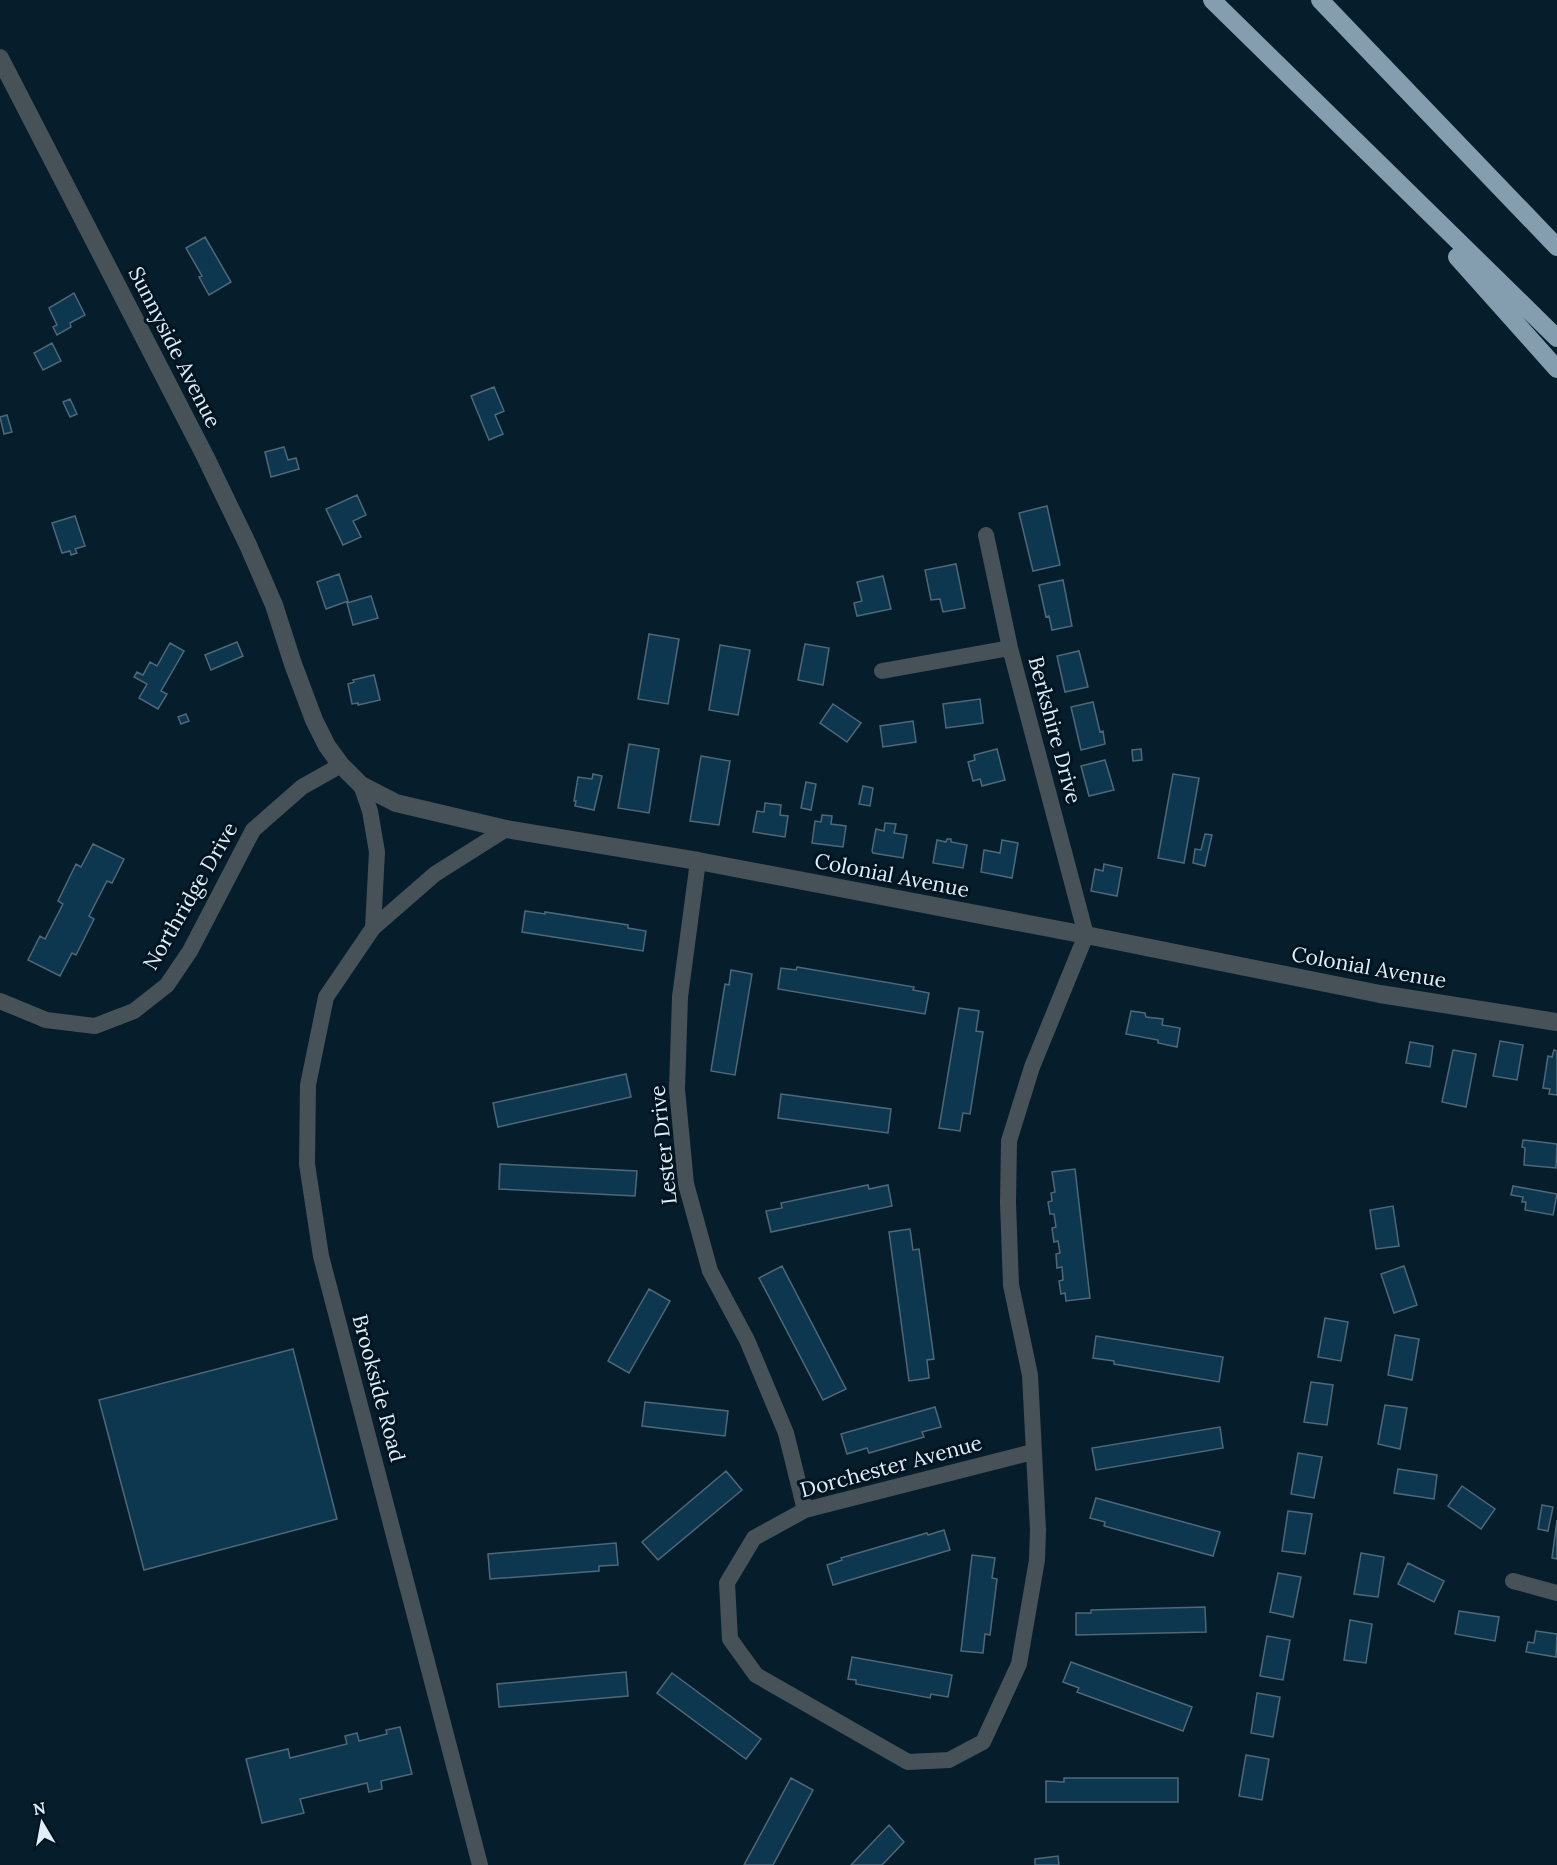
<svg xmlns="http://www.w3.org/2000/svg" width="1557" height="1865" viewBox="0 0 1557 1865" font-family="Lora,serif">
	<rect width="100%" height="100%" fill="#061e2b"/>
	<path fill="#0c374e" stroke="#4f6878" stroke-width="1.5" d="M205,237L231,282L209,295L199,277L202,276L186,248Z
		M74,293L85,315L70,323L71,327L57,335L53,327L57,325L49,308Z
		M52,343L61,361L43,370L34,353Z
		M494,387L504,411L495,415L503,434L489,440L471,396Z
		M70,399L77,414L70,417L63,402Z
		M7,415L12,432L4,434L0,417Z
		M284,447L288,460L296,458L299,469L271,477L265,452Z
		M357,495L366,515L353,521L361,537L343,545L326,509Z
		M1047,506L1060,565L1033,571L1019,513Z
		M75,516L85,546L75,549L77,553L71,555L70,551L62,553L52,523Z
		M956,564L965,608L943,612L940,599L931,600L925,570Z
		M339,574L348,601L326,609L317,582Z
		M883,576L891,609L857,616L854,603L862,601L857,582Z
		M1063,580L1072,626L1052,630L1049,616L1046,617L1039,585Z
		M371,596L378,618L353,625L347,603Z
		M649,634L679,639L668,704L638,699Z
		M237,642L243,656L211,670L205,655Z
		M170,643L184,651L161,691L167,694L158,709L139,698L147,684L134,677L137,672L143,675L150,662L157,666Z
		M805,644L829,648L823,685L798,680Z
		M720,645L750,650L738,715L709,710Z
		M1079,651L1088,687L1065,692L1057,656Z
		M374,675L380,700L358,705V703L352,704L348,684L354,682L353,680Z
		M980,699L983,723L946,728L943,704Z
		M1093,702L1100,732L1103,731L1105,744L1081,750L1071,707Z
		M833,704L861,723L847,742L820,723Z
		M186,714L189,721L181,724L178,717Z
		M913,721L916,742L883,747L880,726Z
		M629,744L659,749L649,813L618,808Z
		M997,749L1005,780L982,786L980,779L973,781L968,762L975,760L974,755Z
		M1141,749L1142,760L1133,761L1132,750Z
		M701,756L730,761L719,825L690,821Z
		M1105,760L1114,790L1089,796L1081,766Z
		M593,774L602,776L594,810L575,806L576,801H574L578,777L592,779Z
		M1173,774L1199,778L1184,863L1158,858Z
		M806,782L816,784L811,810L801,808Z
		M863,786L873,788L870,806L859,804Z
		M765,803L781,805L780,815L788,816L785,837L753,832L757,811L764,812Z
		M822,815L832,816L831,824L846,826L843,847L812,843L815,821L821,822Z
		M885,823L896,824L894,833L907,835L903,858L873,853L872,851L876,829L884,831Z
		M1205,834L1212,835L1205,866L1193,863L1195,849L1201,850Z
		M947,839H951V842L967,845L963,868L933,863L937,840L946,842Z
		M1002,840L1018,843L1012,878L981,872L984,850L1000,853Z
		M93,844L124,859L112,883L107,881L89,916L94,919L76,955L72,953L60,976L28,960L40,936L45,939L63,904L58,901L76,864L81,867Z
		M1104,864L1122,868L1117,896L1091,891L1095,869L1103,871Z
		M525,911L545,914V912L628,925V928L646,931L643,951L522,932Z
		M797,967L914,987L913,990L929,993L925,1014L778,989L781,968L796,970Z
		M731,970L752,974L735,1075L711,1071L725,984L729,985Z
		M959,1008L979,1011L976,1031L983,1032L970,1114L963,1113L960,1131L939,1128Z
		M1131,1011L1145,1013L1146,1017L1163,1019L1162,1025L1180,1028L1177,1047L1158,1043V1040L1126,1034Z
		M1500,1041L1523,1045L1517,1080L1493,1076Z
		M1410,1042L1433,1046L1430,1067L1406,1063Z
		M1453,1050L1476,1054L1466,1107L1442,1102Z
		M1554,1050L1557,1051V1095L1549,1094L1550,1089L1543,1088L1548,1056L1552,1057Z
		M626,1074L631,1097L498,1127L493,1103Z
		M781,1094L891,1109L888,1133L778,1118Z
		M1523,1140L1557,1144L1556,1168L1524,1165L1525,1148L1522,1147Z
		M500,1164L637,1171L635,1196L499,1189Z
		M1075,1169L1090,1298L1066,1301L1065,1293L1061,1294L1059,1281L1063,1280L1062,1267L1057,1268L1056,1254L1060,1253L1058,1241L1054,1242L1052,1228L1056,1227L1054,1214H1050L1048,1202L1052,1201L1051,1193L1055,1192L1052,1172Z
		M868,1185L869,1189L888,1185L892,1206L771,1232L766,1211L782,1208L781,1203Z
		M1513,1186L1557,1194L1553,1215L1525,1210L1526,1202H1522L1523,1197L1511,1195Z
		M1393,1206L1399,1246L1376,1249L1370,1210Z
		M910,1229L913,1250L919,1249L934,1359L927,1360L929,1378L909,1381L889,1232Z
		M782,1266L846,1389L823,1400L759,1278Z
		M1404,1266L1417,1305L1394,1313L1381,1274Z
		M649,1289L670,1301L629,1373L608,1361Z
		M1325,1318L1348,1322L1341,1361L1318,1357Z
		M1395,1335L1419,1339L1412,1380L1388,1375Z
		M1096,1336L1223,1357L1219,1382L1114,1364V1361L1093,1358Z
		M293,1349L337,1519L144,1570L99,1400Z
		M1311,1382L1333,1385L1327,1425L1304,1422Z
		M645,1402L728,1411L725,1436L642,1426Z
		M1385,1405L1407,1408L1400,1449L1378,1444Z
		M935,1407L941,1427L922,1432L924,1437L869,1453L867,1448L847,1454L841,1434Z
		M1220,1427L1223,1448L1096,1470L1092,1448Z
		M1298,1453L1322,1457L1314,1498L1291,1494Z
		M1398,1469L1437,1475L1434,1499L1394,1493Z
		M726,1471L742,1490L658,1560L642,1542Z
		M1462,1486L1495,1509L1481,1529L1448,1506Z
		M1096,1498L1220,1532L1213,1556L1104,1526L1105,1522L1090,1518Z
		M1542,1505L1553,1507L1548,1531L1538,1529Z
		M1288,1511L1312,1514L1305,1554L1282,1551Z
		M1557,1520V1559L1552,1558Z
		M944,1530L950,1550L833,1585L827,1565L842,1560L841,1558L927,1533L928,1535Z
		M616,1543L618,1565L599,1566V1571L490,1579L488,1554Z
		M1361,1553L1384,1557L1378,1597L1354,1594Z
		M972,1555L995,1558L992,1578L997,1579L990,1635L985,1634L983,1653L961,1651Z
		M1408,1563L1444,1581L1434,1602L1398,1584Z
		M1278,1573L1301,1577L1293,1617L1270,1612Z
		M1205,1607L1206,1632L1076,1635V1613H1091V1610Z
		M1459,1611L1499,1617L1495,1641L1455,1634Z
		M1350,1620L1372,1624L1366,1663L1344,1660Z
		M1536,1631L1557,1634L1556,1657L1526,1652L1528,1642L1534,1643Z
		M1267,1636L1290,1640L1283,1680L1260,1676Z
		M852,1657L952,1675L948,1697L931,1694L930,1698L856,1684V1680L848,1679Z
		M1071,1662L1192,1707L1183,1731L1077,1692L1079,1688L1063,1682Z
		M626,1672L628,1696L499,1707L497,1684Z
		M672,1673L761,1739L746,1759L657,1693Z
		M1257,1693L1280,1697L1273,1737L1251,1733Z
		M400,1727L412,1774L381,1781L382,1789L369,1792L367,1783L300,1799L304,1813L262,1823L246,1759L288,1749L290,1758L347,1744L345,1736L357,1733L359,1741L387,1734L386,1730Z
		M1246,1755L1269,1759L1262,1800L1239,1796Z
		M791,1778L813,1790L773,1865H744Z
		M1064,1778H1178V1802H1046V1781L1064,1782Z
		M889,1825L904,1842L882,1865H851Z
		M1058,1856L1059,1865H1035V1859Z"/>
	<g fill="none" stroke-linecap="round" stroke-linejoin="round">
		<path stroke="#475258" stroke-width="16" d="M986,535L1010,648L1086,935L1032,1067L1009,1141L1008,1203L1011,1285L1030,1375L1038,1530L1037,1560L1019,1664L983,1742L949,1760L908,1762L756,1675L730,1639L727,1583L754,1538L805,1510L1033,1452
			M882,671L1010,648
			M361,785L370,811L377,852L373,928
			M698,861L680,997L677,1089L686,1184L710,1271L747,1340L786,1433L805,1510
			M0,1001L46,1020L95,1026L134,1011L167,985L190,951L253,830L302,787L341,765
			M1513,1581L1557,1593
			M480,1865L321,1256L307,1164L308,1085L326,997L373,928L435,874L506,829"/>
		<path stroke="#475258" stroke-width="18" d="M0,58L205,456L248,545L274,605L293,664L314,720L327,746L341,765L361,785L396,803L506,829L698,861L1086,935L1380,994L1557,1022"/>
		<path stroke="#849eaf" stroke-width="18" d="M1212,0L1557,338
			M1320,0L1557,247
			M1457,257L1557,369"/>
	</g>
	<g text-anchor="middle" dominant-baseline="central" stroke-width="6" stroke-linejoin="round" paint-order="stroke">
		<g font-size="21" fill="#e0eef7" stroke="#001421">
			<text transform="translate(175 347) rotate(63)">Sunnyside Avenue</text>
			<text transform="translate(1055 730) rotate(75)">Berkshire Drive</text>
			<text transform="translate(892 875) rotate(11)">Colonial Avenue</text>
			<text transform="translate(190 896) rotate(-60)">Northridge Drive</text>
			<text transform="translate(1369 967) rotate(10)">Colonial Avenue</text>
			<text transform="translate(663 1145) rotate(-96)">Lester Drive</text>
			<text transform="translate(379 1388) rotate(75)">Brookside Road</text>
			<text transform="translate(891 1466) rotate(-15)">Dorchester Avenue</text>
		</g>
	</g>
	<g transform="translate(42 1823) rotate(350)" stroke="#001421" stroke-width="4.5" paint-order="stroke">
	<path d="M0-4.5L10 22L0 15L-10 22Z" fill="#e0eef7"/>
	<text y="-9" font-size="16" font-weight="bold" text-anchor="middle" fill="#e0eef7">N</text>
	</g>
</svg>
